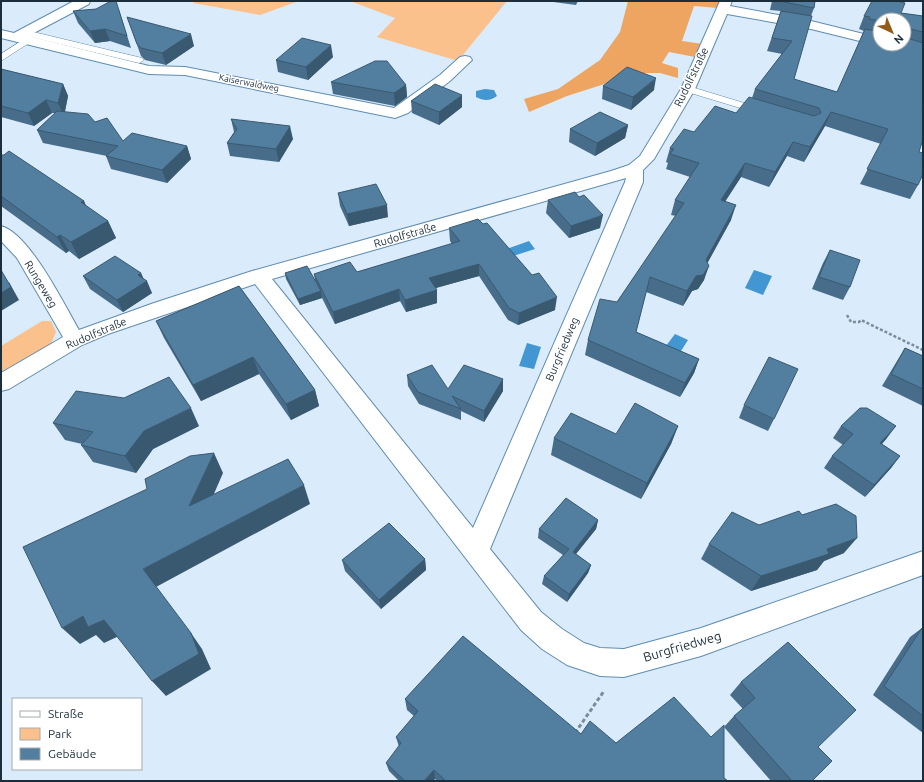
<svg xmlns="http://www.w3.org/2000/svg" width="924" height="782" viewBox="0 0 924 782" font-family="Ubuntu,sans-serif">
	<rect width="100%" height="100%" fill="#daecfb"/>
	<path fill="#fbc18d" d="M196,1H299L260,15L193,3Z
		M350,1H507L458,61L377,37L395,18Z
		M42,321H51L56,332L51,344L1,374V346Z"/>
	<path fill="#eea562" d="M628,1H719L718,8L694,6L682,41L703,44L695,57L669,52L662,63L678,68V78L660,73H639L567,96L529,112L524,99L558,89L600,60L620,32Z"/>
	<path fill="#4297d2" d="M485,89L494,90L497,96C490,101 484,101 476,97V91Z
		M529,241L535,249L510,257L504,250Z
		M754,270L772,276L763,295L745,288Z
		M675,334L688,340L674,362L659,355Z
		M527,343L541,347L534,369L519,366Z"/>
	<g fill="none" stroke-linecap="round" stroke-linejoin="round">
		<g stroke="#608caf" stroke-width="1">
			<path id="lane" d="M25,30L142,58L144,60L139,63L22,35L20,33Z
				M26,38L31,41L29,43L1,61V54Z
				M688,86L764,109L765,111L760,114L684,91L683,89Z"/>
		</g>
		<g stroke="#608caf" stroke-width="2">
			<path id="street" d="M74,1H90L89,4L28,36L149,66L185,67L394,108L440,75L460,57L465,56L470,57L472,60L450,81L408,113L395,118L185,75L149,74L1,38V30L14,33Z
				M720,1H732L730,6L811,21L880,38V44H886L880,46L811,29L727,14L695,89L654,159L643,170V182L490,549L541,612L562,629L584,643L600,648L624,649L701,628L923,551V575L701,656L624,677L600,676L567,665L542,649L521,630L255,284L108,334L82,345L9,389L1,391V373L63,337L17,258L1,241V226C29,233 64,304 79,330L154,303L252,271L611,171L629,165L640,156L681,89ZM626,178L625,182L473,528L272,279Z"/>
		</g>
		<path stroke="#7b8d9c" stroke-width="2.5" stroke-dasharray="3 2" stroke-linecap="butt" d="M847,315L851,322H859L861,320L923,350"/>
		<path stroke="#7b8d9c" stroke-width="3" stroke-dasharray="4 2.5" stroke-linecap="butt" d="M575,733L604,691"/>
		<use href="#lane" fill="#fff" fill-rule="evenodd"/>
		<use href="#street" fill="#fff" fill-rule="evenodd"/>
	</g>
	<path fill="#476d8a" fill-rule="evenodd" d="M546,1H578L576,5Z
		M772,1H815L814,8L811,16L794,79L837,92L864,31L859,29L864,16L901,13L923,16V111L919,152L918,185L910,199L860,184L881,144L825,126L804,162L787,156L769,187L741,177L725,202L731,220L707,263L704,280L698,289L692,291L683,306L646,292L636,332L699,359L694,373L680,397L585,355L588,340L617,302L676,216L671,215L675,200L690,177L666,169L668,163L666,162L670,148L694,132L736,113L752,98L755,89L782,54L767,51L781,11L770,10ZM880,20H904V44H880Z
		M96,9L119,10L131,48L110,41L95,43L78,23L73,11Z
		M127,17L194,46L166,65L145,60L141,56Z
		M333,57L308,80L278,72L276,60Z
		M1,69L63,84L68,96L65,112L95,122L123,141L187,146L191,159L167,183L111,169L106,156H107L43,143L37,130L55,113H52L34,126L1,117Z
		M331,82L406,85L407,97L395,106L333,94Z
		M603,86L654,90L631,110L602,99Z
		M411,101L462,107L439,125L412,113Z
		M231,119L293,139L279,162L230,156L227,143L234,132Z
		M628,125L625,138L595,156L569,142L570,129Z
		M1,155L84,201L86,206L108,221L116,238L79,259L69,251L66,253L1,206Z
		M338,193L388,217L349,226L340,206Z
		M548,200L600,228L569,238L546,213Z
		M449,228L555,310L518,325L508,320L479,276L435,288L437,303L406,312L400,301L335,324L322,298L300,305L286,279L285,273L315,281L314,274L357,272L452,244L450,241Z
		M830,250L850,287L843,300L812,289L823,263Z
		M141,273L143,278L152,293L123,312L90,289L83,276Z
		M239,286L315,390L319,406L291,420L259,374L201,401L164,338L156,321Z
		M905,348L923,356V406L882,386L897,361Z
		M407,375L448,389L503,379V391L484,422L461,411V420L419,404L408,386Z
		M744,405L774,419L768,431L739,418Z
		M53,423L199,426L153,449L136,473L93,462L81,445L82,444L65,440Z
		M678,426L671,444L641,499L551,455L554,438L616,434Z
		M841,426L887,438L882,444L900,456L891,468L865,497L824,468L832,456L843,445L833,438Z
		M802,515L844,553L824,561L817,570L751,591L701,559L709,544L759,525Z
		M598,520L596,529L576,554L591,565L588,573L567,602L542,584L544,576L563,555L538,538L539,529Z
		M425,559L426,570L381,609L345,571L342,560Z
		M922,628L923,629V733L873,695L910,637Z
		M741,682L818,747L812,781H771L724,727V778L728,781H437L435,779L433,781H399L389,771L386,763L399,747L396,737L414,716L407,710L405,699L581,734L616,743L711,737L724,727L734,716L743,709L730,695Z"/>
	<path fill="#395970" d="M105,29L110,41L95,43L90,31Z
		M191,34L194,46L166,65L162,53Z
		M331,45L333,57L308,80L306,67Z
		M656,78L654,90L631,110L633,97Z
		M63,84L68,96L64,115L58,103Z
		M406,85L407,97L395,106L394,93Z
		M462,95V107L439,125V112Z
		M46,100L52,113L34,126L28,113Z
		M831,112L825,126L804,162L810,147Z
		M628,125L625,138L595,156L597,143Z
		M290,126L293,139L279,162L276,149Z
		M793,142L787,156L769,187L775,172Z
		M187,146L191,159L167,183L162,170Z
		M745,163L741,177L716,215L721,200Z
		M84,201L91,218L81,202Z
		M387,205L388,217L349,226L347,214Z
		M736,205L731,220L701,275L706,260Z
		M603,215L600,228L569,238L571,226Z
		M108,221L116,238L79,259L71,242Z
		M60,235L69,251L66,253L57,237Z
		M479,264V276L429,290V278Z
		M709,266L704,280L698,289L692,291L683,306L687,291L696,276Z
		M141,273L145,282L147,281L152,293L123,312L117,300L138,275Z
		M9,282L19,300L1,311V293Z
		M399,289L400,301L335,324L333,312Z
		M437,290V303L406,312L405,300Z
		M321,291L322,298L300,305L298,299Z
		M557,297L555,310L518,325L519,313Z
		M253,357L259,374L201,401L193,385Z
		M699,359L694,373L680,397L685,383Z
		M503,379V391L484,422V411Z
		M315,390L319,406L291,420L286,404Z
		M191,408L199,426L153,449L136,473L125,456L144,431Z
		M678,426L671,444L641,499L647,483Z
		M896,426L887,438L872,455L880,443Z
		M214,453L223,473L200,526L189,506Z
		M900,456L891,468L865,497L874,485Z
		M304,485L310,504L156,587L143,569Z
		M598,520L596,529L571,560L573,552Z
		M857,538L844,553L824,561L817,570L751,591L761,576L827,549Z
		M425,559L426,570L381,609L379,600Z
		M591,565L588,573L567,602L569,594Z
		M83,616L104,620L119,636L104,643L96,635L80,644L62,628Z
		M191,633L202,649L211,669L166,696L152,681Z
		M434,770L435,779L433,781H424Z"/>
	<path fill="#527fa0" stroke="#395970" d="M111,1H116L127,36L105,29L90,31L73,11L96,9Z
		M785,1H815L814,8L784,2Z
		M872,1H897L905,3L901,13L923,16V32L910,29H904V20H880V21L869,19L870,17L864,16Z
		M781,11L812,16L794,79L837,92L865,29L880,32V44H904V37L923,43V110L922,112H923V139L919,152L923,153V174L918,185L867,169L888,129L831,112L810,147L793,142L775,172L745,163L721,200L736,205L706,260L709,266L703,275L696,276L687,291L650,277L636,332L699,359L685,383L588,340L600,299L617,302L684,203L675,200L699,163L670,154L674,149L670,148L684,129L694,132L715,106L736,113L749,97L814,116L821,113L819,108L755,89L792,41L772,38Z
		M127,17L191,34L162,53L141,48L137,44Z
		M302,38L331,45L306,67L276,60Z
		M375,61H387L406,85L394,93L331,82Z
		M627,67L656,78L633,97L603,86Z
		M1,69L63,84L58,103L46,100L28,113L1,106Z
		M435,84L462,95L439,112L411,101Z
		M57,111L88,114L95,122L107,118L123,141L132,133L187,146L162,170L106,156L118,146L37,130Z
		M600,112L628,125L597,143L570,129Z
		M231,119L290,126L276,149L227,143L237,129Z
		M9,151L84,201L81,202L108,221L71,242L60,235L57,237L1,196V155H4Z
		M376,184L387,205L347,214L338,193Z
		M575,192L579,197L584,195L603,215L571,226L548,200Z
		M478,219L483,224L487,223L532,275L539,273L557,297L519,313L509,308L479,264L429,278L437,290L405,300L399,289L333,312L314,274L350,262L357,272L460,241L449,228Z
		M830,250L860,260L850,287L819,277Z
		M115,256L141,273L138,275L147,281L117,300L83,276Z
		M307,266L321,291L298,299L285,273Z
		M1,270L11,287L1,293Z
		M239,286L315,390L286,404L253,357L193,385L156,321Z
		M905,348L923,356V389L891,374Z
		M769,357L798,369L774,419L744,405Z
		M432,365L448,389L464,365L503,379L484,411L452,396L461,409L418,392L407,375Z
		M169,377L191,408L144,431L125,456L81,445L93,432L53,423L76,391L124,398Z
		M635,403L678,426L647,483L554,438L571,413L616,434Z
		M860,408H867L896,426L880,443L900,456L874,485L832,456L853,434L841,426Z
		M214,453L189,506L288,459L304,485L143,569L191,633L199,654L152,681L104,620L88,627L83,616L62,628L23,547L147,489L145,479L190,456Z
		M566,498L598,520L573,552L591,565L569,594L544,576L569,549L539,529Z
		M836,504L856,516L857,538L827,549L829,554L761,576L709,544L732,512L759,525L799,511L802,515Z
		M389,523L425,559L379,600L342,560Z
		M922,628L923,629V716L884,686Z
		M463,636L581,734L590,721L616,743L674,697L711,737L724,725V778L728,781H446L434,770L424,781H405L386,763L401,743L396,737L418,711L405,699Z
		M788,642L856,710L818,747L832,761L812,781H792L734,716L755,698L741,682Z"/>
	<g text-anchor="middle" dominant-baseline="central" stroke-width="3" stroke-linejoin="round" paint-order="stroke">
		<g font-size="9" fill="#1b2e3c" stroke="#fff">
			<text transform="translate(249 83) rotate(11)">Kaiserwaldweg</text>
		</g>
		<g font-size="11" fill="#1b2e3c" stroke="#fff">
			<text transform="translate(691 77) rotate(-64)">Rudolfstraße</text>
			<text transform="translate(405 235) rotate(-16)">Rudolfstraße</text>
			<text transform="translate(41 284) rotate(59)">Rungeweg</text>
			<text transform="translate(96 333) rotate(-23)">Rudolfstraße</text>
			<text transform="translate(562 349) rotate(-67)">Burgfriedweg</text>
		</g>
		<g font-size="13" fill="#1b2e3c" stroke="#fff">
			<text transform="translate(682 646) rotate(-16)">Burgfriedweg</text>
		</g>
	</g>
	<rect width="924" height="782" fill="none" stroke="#1b2e3c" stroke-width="4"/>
	<rect x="12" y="698" width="130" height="72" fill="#ffffff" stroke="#a4abb1"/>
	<rect x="20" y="711" width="20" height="6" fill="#ffffff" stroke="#a4abb1"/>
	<text x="48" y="718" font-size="12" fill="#1b2e3c">Straße</text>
	<rect x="20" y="728" width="20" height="12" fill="#fbc18d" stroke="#a4abb1"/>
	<text x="48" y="738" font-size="12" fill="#1b2e3c">Park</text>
	<rect x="20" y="748" width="20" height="12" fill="#527fa0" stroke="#a4abb1"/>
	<text x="48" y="758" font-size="12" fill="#1b2e3c">Gebäude</text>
	<g transform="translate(892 32) rotate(136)"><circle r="19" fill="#ffffff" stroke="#a4abb1"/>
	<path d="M0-3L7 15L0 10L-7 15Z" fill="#955a1a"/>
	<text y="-6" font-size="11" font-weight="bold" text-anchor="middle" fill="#1b2e3c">N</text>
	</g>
</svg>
